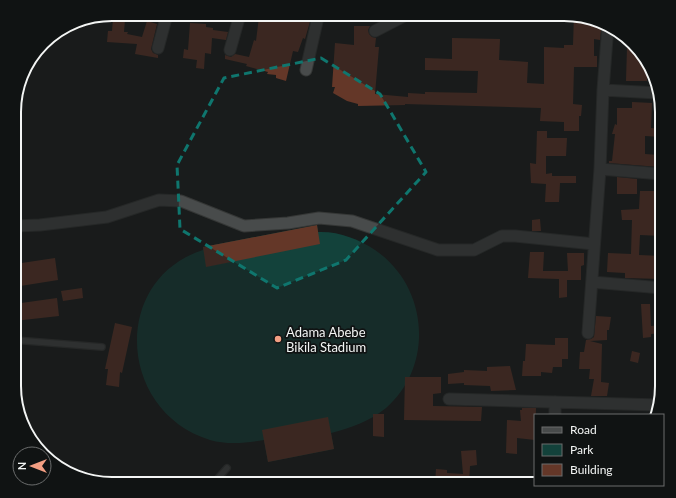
<svg xmlns="http://www.w3.org/2000/svg" width="676" height="498" viewBox="0 0 676 498" font-family="Lato,sans-serif">
	<rect width="100%" height="100%" fill="#191c1c"/>
	<path fill="#13423b" d="M317,225L318,232C338,231 359,239 375,250C428,286 435,365 386,408C370,421 351,428 331,433L334,449L268,462L264,440C246,443 228,445 210,440C118,412 110,280 203,250V247Z"/>
	<path fill="#643728" d="M574,15L602,22L600,40L594,39V56H597V67H574L573,104L582,105L581,116H579V131H564V122L540,121L541,108L405,104V105L358,106V104L347,101L333,93L335,87H332L335,43L354,45V26H370L368,30L369,34L372,37L376,38L375,47H379L375,94L408,97V93L425,94V92L477,93L478,71L425,70V58L452,59V38L500,39L499,60L528,62L527,83L544,84V47L564,48V45H573Z
		M259,17L311,18L305,39L303,38L298,52L293,51L286,81L276,78V75L267,74L268,72L246,66L247,64L225,59V55L231,57L235,54L249,57L254,40L256,41Z
		M113,19H125L124,32H128L127,34L142,37L147,21L157,24L151,49L153,53L158,55V58L135,54L137,44L107,42L108,31H112Z
		M190,23L206,24V27L213,28V30L228,32L226,40L212,38L211,54L205,53L204,69L196,68L197,60L183,58L184,49L188,50Z
		M627,48H636L647,62V81H626Z
		M632,102L652,103L651,128L662,129V137L645,136V154L659,155V167L609,163V161H612L615,134H612L615,124L617,125V108H632Z
		M537,131H547V138H567L566,156H546V174L552,173V176H576V183H560L559,202H545L546,184L531,183L530,163L536,164Z
		M617,177L637,179V194H617Z
		M640,191H654V208H662V236L640,235L639,255L662,256V279L625,278V273L607,272L608,253L631,254L632,220H622L621,210L639,209Z
		M540,219L541,231H532V220Z
		M317,225L320,244L206,267L203,247Z
		M530,252H544L543,271H568L567,253H584V265L581,266V280H567V297L559,298V279L528,278Z
		M55,258L58,280L14,287L15,264Z
		M82,288L83,298L63,301L61,291Z
		M57,298L59,316L14,321V304Z
		M641,304H650L651,326L662,325V333L651,334V337L643,338Z
		M596,316L611,317L609,330H607V340L590,341L602,344L601,382L609,383L607,396H591L594,379H589L590,369H579L580,352H584L586,340L591,339L594,337Z
		M115,323L132,327L122,373L120,372L119,387L106,385L108,369H105Z
		M555,338H568V359H562V367H553L552,373L541,372V376H522L523,361H525L526,344L555,345Z
		M632,351L640,353L638,363L630,361Z
		M510,366L516,390L491,391L490,386L464,385V383L448,384V374L464,372V370L487,371V367Z
		M405,377H441V393L433,394V406L482,407L481,421L404,420Z
		M522,408H536L535,440L517,438V454L506,453L507,420L521,421L520,410H522Z
		M373,414H384V437L373,436Z
		M328,417L334,449L268,462L262,430Z
		M476,450L477,465L470,466L469,484H435L436,469L447,470V473L463,474L461,451Z"/>
	<g fill="none" stroke-linecap="round" stroke-linejoin="round">
		<g stroke="#353736" stroke-width="8">
			<path id="service" d="M14,340L102,347
				M213,484L227,468"/>
		</g>
		<g stroke="#353736" stroke-width="13">
			<path id="minor" d="M375,31L404,16
				M158,48L166,18
				M230,50L239,18
				M306,70L318,17
				M603,90L658,93
				M600,169L662,174
				M15,226L40,225L107,217L159,200L181,201L244,226L288,223L319,218L352,221L438,250H474L502,236H515L594,244
				M592,282L662,288
				M588,333L600,169L603,90L608,25
				M449,399L659,405
				M555,415V402"/>
		</g>
		<use href="#service" stroke="#484b4b" stroke-width="5.5"/>
		<use href="#minor" stroke="#484b4b" stroke-width="11"/>
	</g>
	<path d="M0 0H676V498H0ZM321,58L380,94L426,172L346,260L277,288L180,229L177,165L224,78Z" fill="#191c1c" fill-opacity=".55" fill-rule="evenodd"/>
	<path fill="none" stroke="#0f766e" stroke-width="3" stroke-dasharray="8 5" stroke-linejoin="round" d="M321,58L380,94L426,172L346,260L277,288L180,229L177,165L224,78Z"/>
	<circle fill="#f39f83" stroke="#101313" stroke-width="1.5" cx="278" cy="339" r="4"/>
	<g text-anchor="middle" dominant-baseline="central" stroke-width="3.5" stroke-linejoin="round" paint-order="stroke">
		<g font-size="13" fill="#f3f5f4" stroke="#101313" text-anchor="start">
			<text x="286" y="332">Adama Abebe<tspan x="286" dy="15">Bikila Stadium</tspan></text>
		</g>
	</g>
	<path d="M0 0H676V498H0ZM112 21H564A91 91 0 0 1 655 112V386A91 91 0 0 1 564 477H112A91 91 0 0 1 21 386V112A91 91 0 0 1 112 21Z" fill="#101313" fill-rule="evenodd"/>
	<path fill="none" stroke="#f3f5f4" stroke-width="2" d="M112 21H564A91 91 0 0 1 655 112V386A91 91 0 0 1 564 477H112A91 91 0 0 1 21 386V112A91 91 0 0 1 112 21Z"/>
	<rect x="534" y="414" width="130" height="72" fill="#101313" stroke="#6b6d6d"/>
	<rect x="542" y="427" width="20" height="6" fill="#484b4b" stroke="#6b6d6d"/>
	<text x="570" y="434" font-size="12" fill="#f3f5f4">Road</text>
	<rect x="542" y="444" width="20" height="12" fill="#13423b" stroke="#6b6d6d"/>
	<text x="570" y="454" font-size="12" fill="#f3f5f4">Park</text>
	<rect x="542" y="464" width="20" height="12" fill="#643728" stroke="#6b6d6d"/>
	<text x="570" y="474" font-size="12" fill="#f3f5f4">Building</text>
	<g transform="translate(32 466) rotate(270)"><circle r="19" fill="#101313" stroke="#6b6d6d"/>
	<path d="M0-3L7 15L0 10L-7 15Z" fill="#f39f83"/>
	<text y="-6" font-size="11" font-weight="bold" text-anchor="middle" fill="#f3f5f4">N</text>
	</g>
</svg>
